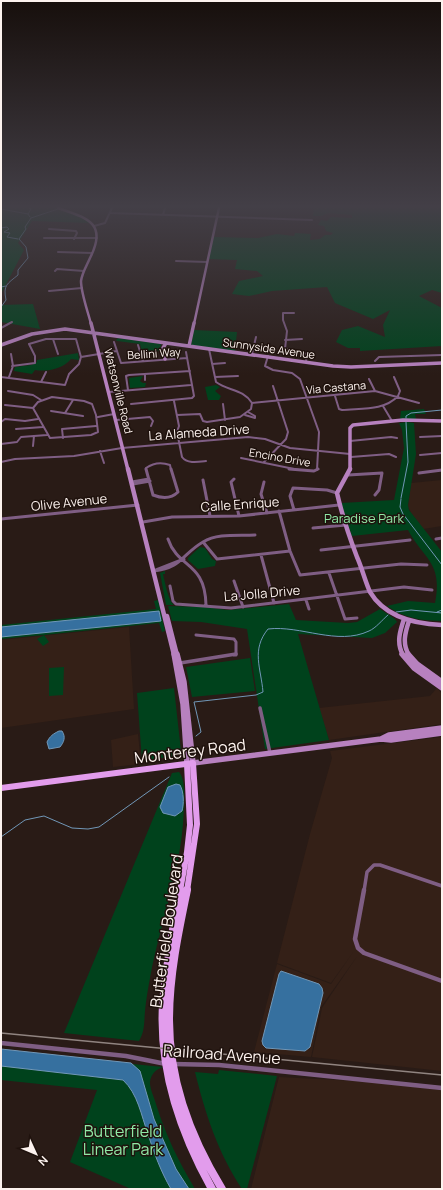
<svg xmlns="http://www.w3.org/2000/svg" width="443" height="1190" viewBox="0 0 443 1190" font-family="Manrope,sans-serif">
	<rect width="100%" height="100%" fill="#291b16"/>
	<path fill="#342017" d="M442,480V526L423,529L411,513L408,506L411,483Z
		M129,627L134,709L1,728V640Z
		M437,688L442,694V724L329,740L319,708L430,696Z
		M138,734L141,764L113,767L111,740Z
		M442,737V1071L312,1057L322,1008L358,955L321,1007L311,1057L254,1052L277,964L331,984L354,951L331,983L277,963L310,834L332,758L330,751Z
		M279,1077L374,1082L442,1090V1189H251Z"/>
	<path fill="#00421c" d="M1,208H56L81,217L91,223L32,221L18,243L24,250L1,294Z
		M314,208H442V293L432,290L419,296L442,308V346L360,351V348H348L336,342L342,330L358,326L385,337L383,325L390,310L373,319L335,303L327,287L272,291L249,296L232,294L239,281L263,276L257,271L235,269L237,260L208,259L214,237L258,238L277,234L294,236L295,233L311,234L310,240L320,239L325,235H331L333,233L326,231L324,226L318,225L321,220L327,221L331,217L352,218V215L328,213L321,216H313Z
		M33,304L40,329L1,322V305Z
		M194,330L237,332L235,351L191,345Z
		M118,338L161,344L160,351L142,353L140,344L117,341L116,340Z
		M78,353L79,360L71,359C63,369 47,372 35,370L32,374L14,371L15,367L31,365L37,362V360Z
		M143,376L140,381L143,383H146L145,387L130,388L129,378Z
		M216,385L220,387L215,391L221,396L219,400H208L205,387Z
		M424,409L426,414H415L416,419H400L401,411Z
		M408,422L414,423L416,454L408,505L409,510L442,552V621C422,621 404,618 387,606L408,601L435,603C443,562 424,560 408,530L352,536L341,503L394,500L404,448L402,430L399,423Z
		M200,547L205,548L212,559L216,561L215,566L198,569L188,560V558Z
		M165,571V574H163C165,582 168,600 174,605H166L160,573Z
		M158,600L165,631L162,632L159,623L44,635L49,642L43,646L37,639L44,635L1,639V625L156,609L154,601Z
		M289,604L296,620L348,623L357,622L380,609L395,619L397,622L385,633L372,638L298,634L329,740L265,749L247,629L201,622L172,621L168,606L204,607L228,610Z
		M250,658L255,691L192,697L186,667Z
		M64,667L63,695L49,696V668Z
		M174,688L181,751L176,756L142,761L137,693Z
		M179,772C185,779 184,792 184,801C184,864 161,918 150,978C148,989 146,1000 145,1011C144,1022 145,1031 139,1041L64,1033L172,773Z
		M1,1051L163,1067C156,1069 150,1075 150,1083C150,1089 154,1097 156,1104C166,1136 178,1160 195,1189H131L70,1162L97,1090L1,1080Z
		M219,1070L277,1076L247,1189H242C218,1153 205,1113 195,1072L218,1074Z"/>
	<path fill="#36709f" stroke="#7197b7" d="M159,611L161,621L1,637V627Z
		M59,731H62C66,737 64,742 60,747L49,749L47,742C50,736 53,734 59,731Z
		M176,784L180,785C184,792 184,804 182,811L175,816L163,813L160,807L168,787Z
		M281,971L319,984L322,988L323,993L310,1047L305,1051L266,1048L263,1045L262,1041L279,974Z
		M1,1049L131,1063L140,1071L154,1119L176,1169L189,1189H171C161,1172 154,1153 148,1134C141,1115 138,1094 123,1080L1,1066Z"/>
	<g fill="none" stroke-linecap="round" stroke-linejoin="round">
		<path stroke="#7197b7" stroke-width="1" d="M29,208L31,209L28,214L30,217
			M1,209L28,214
			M1,228L7,227L9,229L4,232L10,233L7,237L18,239
			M1,287L6,286
			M1,307L6,300C3,285 7,284 18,275V270L28,258L26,247L19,239L26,229L25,227L31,218L58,209
			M406,418V416L411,413L442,410
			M401,498L408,462L406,422
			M401,499L400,507L403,514L442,565
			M396,612L411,610L442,613
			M437,612L442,610
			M196,736L201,732L194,702L256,695L263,692C261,668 251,650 268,629C301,625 337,646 369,631C376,628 382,620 388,615
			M178,759L183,749
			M1,837L25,820L44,816L72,828L88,829L99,827L169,777"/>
		<path stroke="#7f5e84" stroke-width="2" d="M111,213L312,220
			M163,215L165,208
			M94,226L105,223L112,208
			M49,229L76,231L77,233L74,239
			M44,238H97
			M58,252L92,253
			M176,261L207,262
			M55,271L57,269L84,271
			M49,291L82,288
			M294,313H283V320L287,331L285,349L307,354L306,362
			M1,328L12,322
			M53,339L58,354
			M285,340L302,339
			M114,342L121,363L187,358
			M138,345L143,361
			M252,354L256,337
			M268,356L265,366L273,370L292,373L300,379L319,432L317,470
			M375,361L379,357L442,355
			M212,364L225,363
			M12,366L35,363V356L29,344L46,339H76L81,357
			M145,374V380
			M1,377L65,385L69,374L79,364L81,357L117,351
			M9,377L13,366L11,354
			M215,377L238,376
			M394,377L400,391L398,396
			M369,379L375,391
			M41,382L46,372
			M128,390L126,376L129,375L190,371
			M8,391L33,395L41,400
			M109,392L191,385
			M335,396L339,409L342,410C361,408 384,411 398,396
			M52,397L84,401L92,404L96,415L98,432L91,435L50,438L33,408L38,402Z
			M174,401L179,426L177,432L182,457C187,464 198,462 206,461
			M252,403L375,391L419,403
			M131,404L192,398L194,396L186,352
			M223,404L225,420
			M5,405L33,408
			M383,406L392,421
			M51,411L83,416
			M65,413L73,400
			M177,415L200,414L203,421L207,422L240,417L251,409L252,403C243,389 228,391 216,382L209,349
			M245,415L255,418V416L248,412
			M98,417L114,414
			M116,420L150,417L153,421L151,426
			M1,422L5,419L25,421L38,419
			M16,429L43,427
			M420,437L442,436
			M63,438L62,429L96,426
			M350,441L391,437L397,438
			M1,444L17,442L21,437L47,435
			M33,446L34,436
			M100,451L104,463
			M420,455L442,453
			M351,457L389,454L396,457
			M241,458L299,470
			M1,462L15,459L74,456L122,448L248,437L265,439L290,448L350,454
			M264,462L286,439L288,432L273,386
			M146,470V468C153,463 162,462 170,465L171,470"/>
		<path stroke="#7f5e84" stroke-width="3" d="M146,469L153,495C161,498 171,499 178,492L171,469
			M289,469L314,471L318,469
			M419,473L442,470
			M348,475L382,473L379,490L375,495
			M234,479L231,482L239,516
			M203,480L210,516
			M132,482L149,479
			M264,482L261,494L267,513
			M133,484L150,481
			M294,510L290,496L293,488L327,490L337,493
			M279,511L290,551L300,575L401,564L427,565
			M1,519L138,505
			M143,522L172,517L239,516L339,505
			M313,528L346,525
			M168,539C178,569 205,561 206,605
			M436,539L442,538
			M203,542L217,559L290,551
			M321,550L410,540
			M261,555L274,603
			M156,570L184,559
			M154,571C182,568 182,554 203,542C218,533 238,536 255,535
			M329,573L345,619L357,618
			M234,581L243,607
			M170,586L173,601L176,604L231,608L404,587L432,590
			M306,600L309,609
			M196,635L234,639L236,642V655H234"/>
		<path stroke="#7f5e84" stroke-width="3.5" d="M180,663L236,654
			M260,708L270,753
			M364,891L367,872L374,865H380L442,886"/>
		<path stroke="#7f5e84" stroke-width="4.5" d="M364,890L355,939L358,948L364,953L442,981
			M1,1043L126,1056L166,1064
			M173,1064L219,1065L442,1088"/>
		<path stroke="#b781bf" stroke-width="2.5" d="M58,208C87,218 108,223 90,258C87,265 82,273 81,281C81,293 88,312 91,324
			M194,324L219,208"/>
		<path stroke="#b781bf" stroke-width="3.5" d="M91,323L128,470
			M1,345L32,334L65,329L333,366L351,367L442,363
			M189,346L194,323
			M165,359L163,348L166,343
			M350,470V428L353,425L403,420L442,421"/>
		<path stroke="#b781bf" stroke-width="4.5" d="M128,469L174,655
			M350,469L337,493C342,515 349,536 357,557C362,568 365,581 370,592C385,617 415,624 442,625
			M167,616L177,655
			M403,655C396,643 400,631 404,619
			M409,655C402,644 405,633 409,621"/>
		<path stroke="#b781bf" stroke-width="5.5" d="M174,654L183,704L187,764
			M177,654L184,682L193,763L381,739L391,740L442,733
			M402,654L414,668L442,688
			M408,654L417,664L442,682
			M381,739L389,735L442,728"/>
		<path stroke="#e29cec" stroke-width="6" d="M1,788L193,763L197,824L187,891
			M180,891L187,852L190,825L187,764"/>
		<path stroke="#e29cec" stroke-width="8" d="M180,890C173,928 166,966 163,1004C159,1070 180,1132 212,1189
			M187,890C178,933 169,976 169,1020C169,1081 190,1137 222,1189"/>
		<path stroke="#908480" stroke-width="1.5" d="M1,1033L442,1075"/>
	</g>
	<linearGradient id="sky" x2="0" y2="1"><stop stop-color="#170f0c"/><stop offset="0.55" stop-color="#433f47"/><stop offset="1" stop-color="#433f47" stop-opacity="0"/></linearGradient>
	<rect width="443" height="375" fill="url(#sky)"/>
	<g text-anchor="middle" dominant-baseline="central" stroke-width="3" stroke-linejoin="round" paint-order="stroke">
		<g font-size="11" fill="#fcf2ee" stroke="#1f120d">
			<text transform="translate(269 348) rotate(8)">Sunnyside Avenue</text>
			<text transform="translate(154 353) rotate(-4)">Bellini Way</text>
			<text transform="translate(336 387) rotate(-5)">Via Castana</text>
			<text transform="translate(119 391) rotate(76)">Watsonville Road</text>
			<text transform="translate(280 457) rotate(10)">Encino Drive</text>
		</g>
		<g font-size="13" fill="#fcf2ee" stroke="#1f120d">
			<text transform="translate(199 432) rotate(-4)">La Alameda Drive</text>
			<text transform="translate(69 502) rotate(-6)">Olive Avenue</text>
			<text transform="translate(240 504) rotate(-4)">Calle Enrique</text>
			<text transform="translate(262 593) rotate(-5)">La Jolla Drive</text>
		</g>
		<g font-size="13" fill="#8fe8a5" stroke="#1f120d">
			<text x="364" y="518">Paradise Park</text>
		</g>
		<g font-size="16" fill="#fcf2ee" stroke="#1f120d">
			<text transform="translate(190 751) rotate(-7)">Monterey Road</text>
			<text transform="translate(166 931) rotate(-82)">Butterfield Boulevard</text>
			<text transform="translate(222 1054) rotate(4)">Railroad Avenue</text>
		</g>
		<g font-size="16" fill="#8fe8a5" stroke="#1f120d">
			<text x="123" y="1131">Butterfield<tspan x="123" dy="18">Linear Park</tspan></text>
		</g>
	</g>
	<rect width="443" height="1190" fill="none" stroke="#fcf2ee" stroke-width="4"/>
	<g transform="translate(36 1154) rotate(134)" stroke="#1f120d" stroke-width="3" paint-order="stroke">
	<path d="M0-3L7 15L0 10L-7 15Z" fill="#fcf2ee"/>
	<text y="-6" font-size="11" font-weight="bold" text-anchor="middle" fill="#fcf2ee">N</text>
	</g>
</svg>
